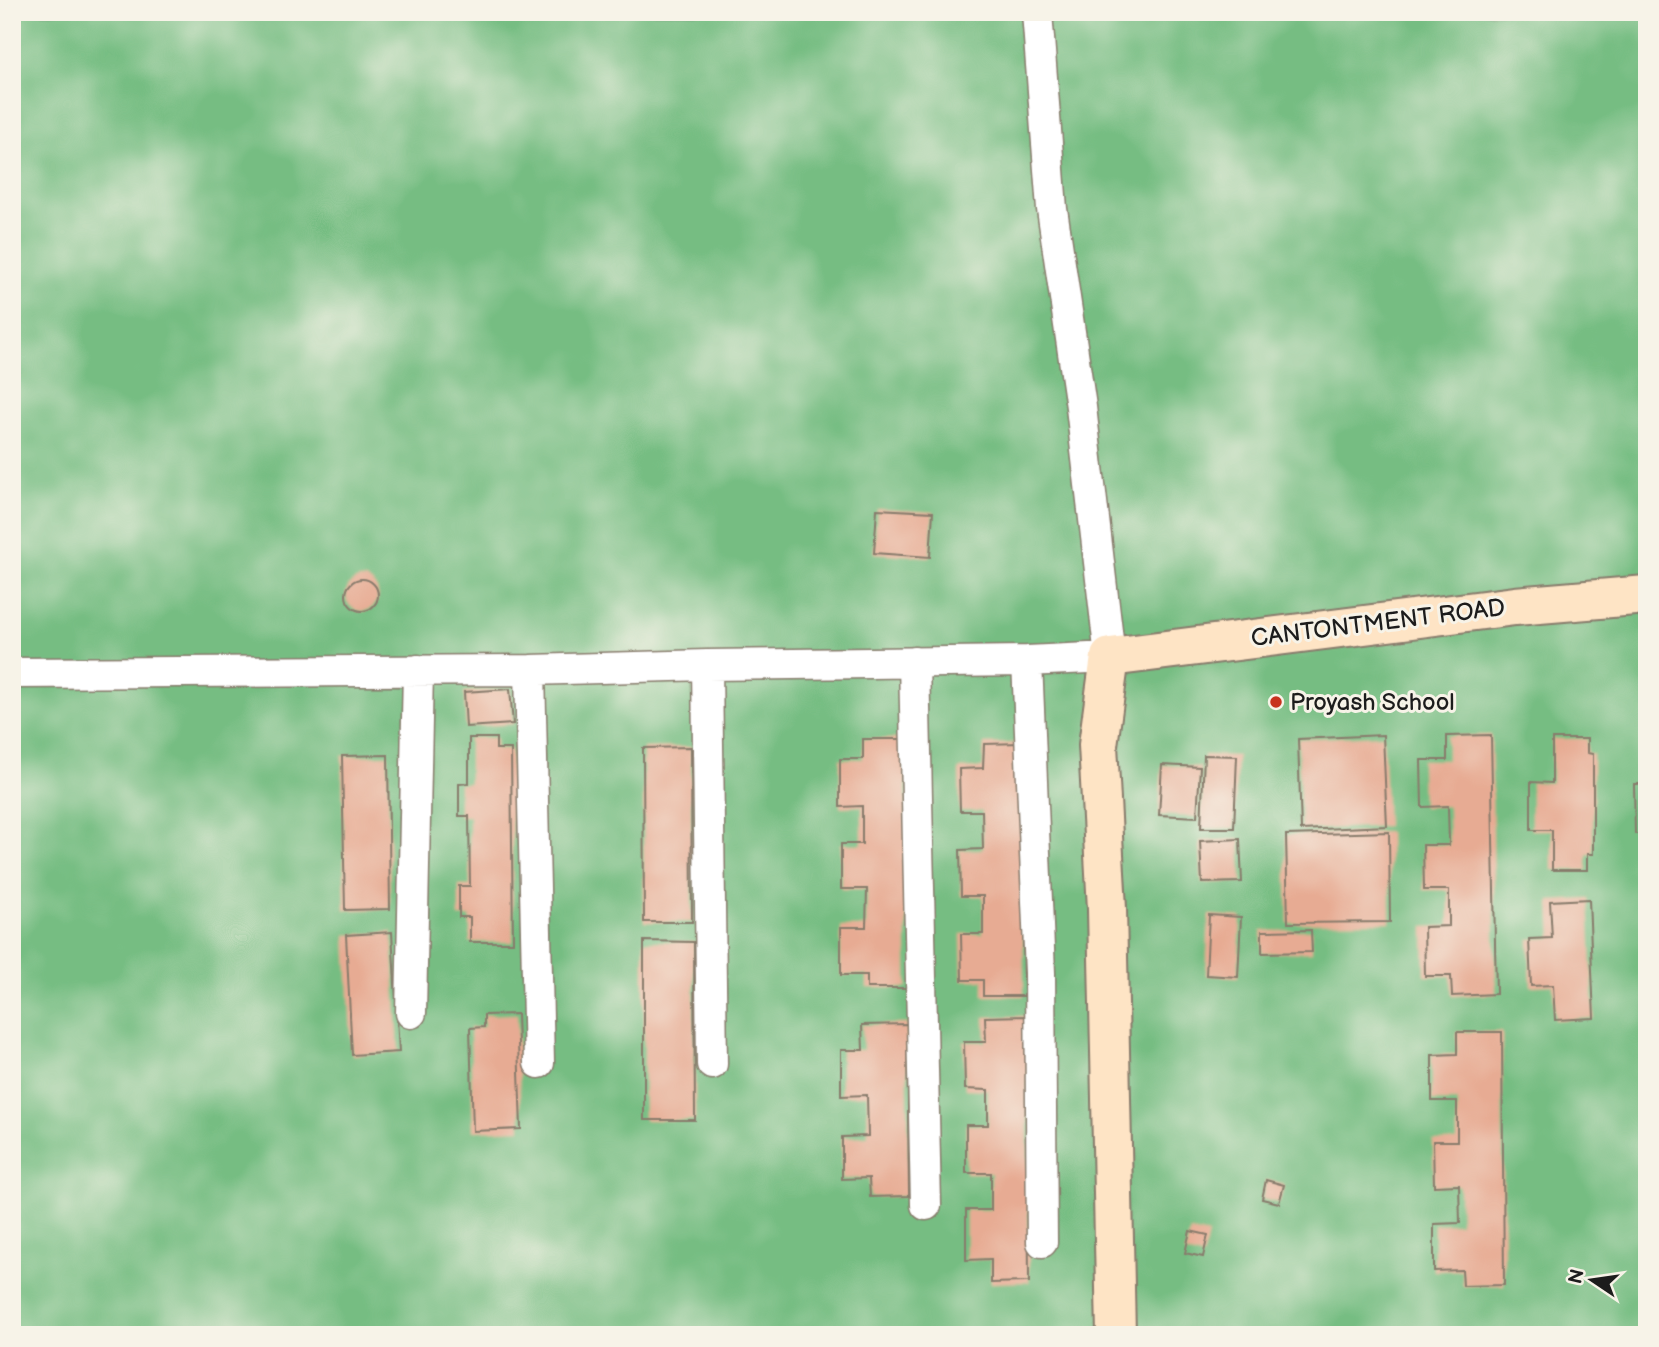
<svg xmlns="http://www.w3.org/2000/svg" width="1659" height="1347" viewBox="0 0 1659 1347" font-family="'Balsamiq Sans',sans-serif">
	<rect width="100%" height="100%" fill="#f7f3e8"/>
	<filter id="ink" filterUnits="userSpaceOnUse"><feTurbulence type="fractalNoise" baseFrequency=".0143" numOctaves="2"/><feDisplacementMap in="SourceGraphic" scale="14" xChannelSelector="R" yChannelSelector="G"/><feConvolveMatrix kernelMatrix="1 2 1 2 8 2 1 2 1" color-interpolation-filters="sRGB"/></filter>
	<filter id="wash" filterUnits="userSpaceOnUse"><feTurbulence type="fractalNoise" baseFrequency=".00686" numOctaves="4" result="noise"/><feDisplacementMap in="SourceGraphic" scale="28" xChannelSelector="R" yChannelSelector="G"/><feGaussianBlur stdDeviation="1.57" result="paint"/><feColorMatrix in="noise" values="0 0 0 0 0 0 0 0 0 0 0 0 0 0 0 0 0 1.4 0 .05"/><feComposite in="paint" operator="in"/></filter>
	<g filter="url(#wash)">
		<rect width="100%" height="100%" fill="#f3dabd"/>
		<path fill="#76bd82" stroke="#496c4f" stroke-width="2" d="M12,12H1647V1335H12Z"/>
		<g id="blocks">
			<path fill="#e7ab93" d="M877,509L933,512L930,557L874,553Z
				M346 595a16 16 0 1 1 32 0a16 16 0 1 1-32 0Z
				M510,689L513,724L466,727L464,692Z
				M1383,735L1387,826L1301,830L1298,739Z
				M1491,735L1496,994L1452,996L1451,976H1425L1424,927L1449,926V890H1424L1423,845H1449L1448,806L1422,807L1421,760H1447V736Z
				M469,738H496V749H511L513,942H470V917H459V886H470L469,816H459V784L469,783Z
				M863,739H906L907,988H867V975H841V927H866L867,889H841V844H862V806L840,807V759H863Z
				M1552,739H1587V753L1593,754V854H1587V870H1552V830H1531V782L1552,783Z
				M1021,743L1024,996H983V980H962L961,934H983V896H961L960,850L983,849L982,811H960L959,769L983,768L984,744Z
				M691,747L692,922H644L643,748Z
				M388,755L390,909L345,910L342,756Z
				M1204,755L1237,756L1234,828H1201Z
				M1162,765L1200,767L1197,817L1159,815Z
				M1634,784H1647V834H1635Z
				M1389,832L1390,922L1288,923L1286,835Z
				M1240,839L1242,882L1202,883L1200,841Z
				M1589,899L1594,1018L1555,1020L1553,985L1531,986L1529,939L1552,938L1550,901Z
				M1209,915L1241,917L1238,977L1206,975Z
				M1311,930L1312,952L1262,953V931Z
				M392,932L399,1052L352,1055L346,935Z
				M1643,937H1647V966H1645Z
				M644,941L694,942L695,1120H644Z
				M517,1014L521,1129L473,1131L470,1028L484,1027V1015Z
				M1027,1016L1029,1282L991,1283V1259L966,1260V1210H991V1173H966V1125H988V1090L965,1089L964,1042H986L985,1017Z
				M907,1024L909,1196L870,1197L869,1178L842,1179V1137L868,1136L867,1095L841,1096V1050H863L862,1025Z
				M1457,1032H1502L1504,1285L1463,1286L1462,1270L1434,1271V1224L1460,1223L1459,1185L1434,1186L1433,1141H1457V1101H1432V1055L1457,1054Z
				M1266,1180L1284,1185L1279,1203L1262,1199Z
				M1190,1231L1208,1235L1203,1257L1185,1253Z"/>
		</g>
	</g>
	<g filter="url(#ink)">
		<use href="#blocks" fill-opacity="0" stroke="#887b6c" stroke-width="2"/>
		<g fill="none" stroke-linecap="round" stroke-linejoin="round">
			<g stroke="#887b6c" stroke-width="33">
				<path id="street" d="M1027,661L1040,973L1042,1242
					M914,662L926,1205
					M707,665L1027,661L1110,657L1081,407L1052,209L1037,12
					M530,670L539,1063
					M12,673L530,670L707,665L712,1064
					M411,1013L418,670"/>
			</g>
			<g stroke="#887b6c" stroke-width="42">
				<path id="secondary" d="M1116,1335L1107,909L1098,745L1110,657L1515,606L1647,595"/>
			</g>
			<use href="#street" stroke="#fff" stroke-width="30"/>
			<use href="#secondary" stroke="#fee4c5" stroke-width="38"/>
		</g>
	</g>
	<circle fill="#c8321e" stroke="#f7f3e8" stroke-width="2.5" cx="1276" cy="702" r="7"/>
	<g text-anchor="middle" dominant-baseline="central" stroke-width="6" stroke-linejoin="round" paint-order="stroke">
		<g font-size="24" fill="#1c1c1c" stroke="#f7f3e8">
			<text transform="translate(1378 623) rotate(-7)">CANTONTMENT ROAD</text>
		</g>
		<g font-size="24" fill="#1c1c1c" stroke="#f7f3e8" text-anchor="start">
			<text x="1290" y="702">Proyash School</text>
		</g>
	</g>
	<rect width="1659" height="1347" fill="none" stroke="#f7f3e8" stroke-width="42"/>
	<g transform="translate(1592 1280) rotate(283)" stroke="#f7f3e8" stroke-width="5" paint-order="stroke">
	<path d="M0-5L12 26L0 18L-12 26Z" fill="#1c1c1c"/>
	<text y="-10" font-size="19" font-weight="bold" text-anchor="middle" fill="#1c1c1c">N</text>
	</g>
</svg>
